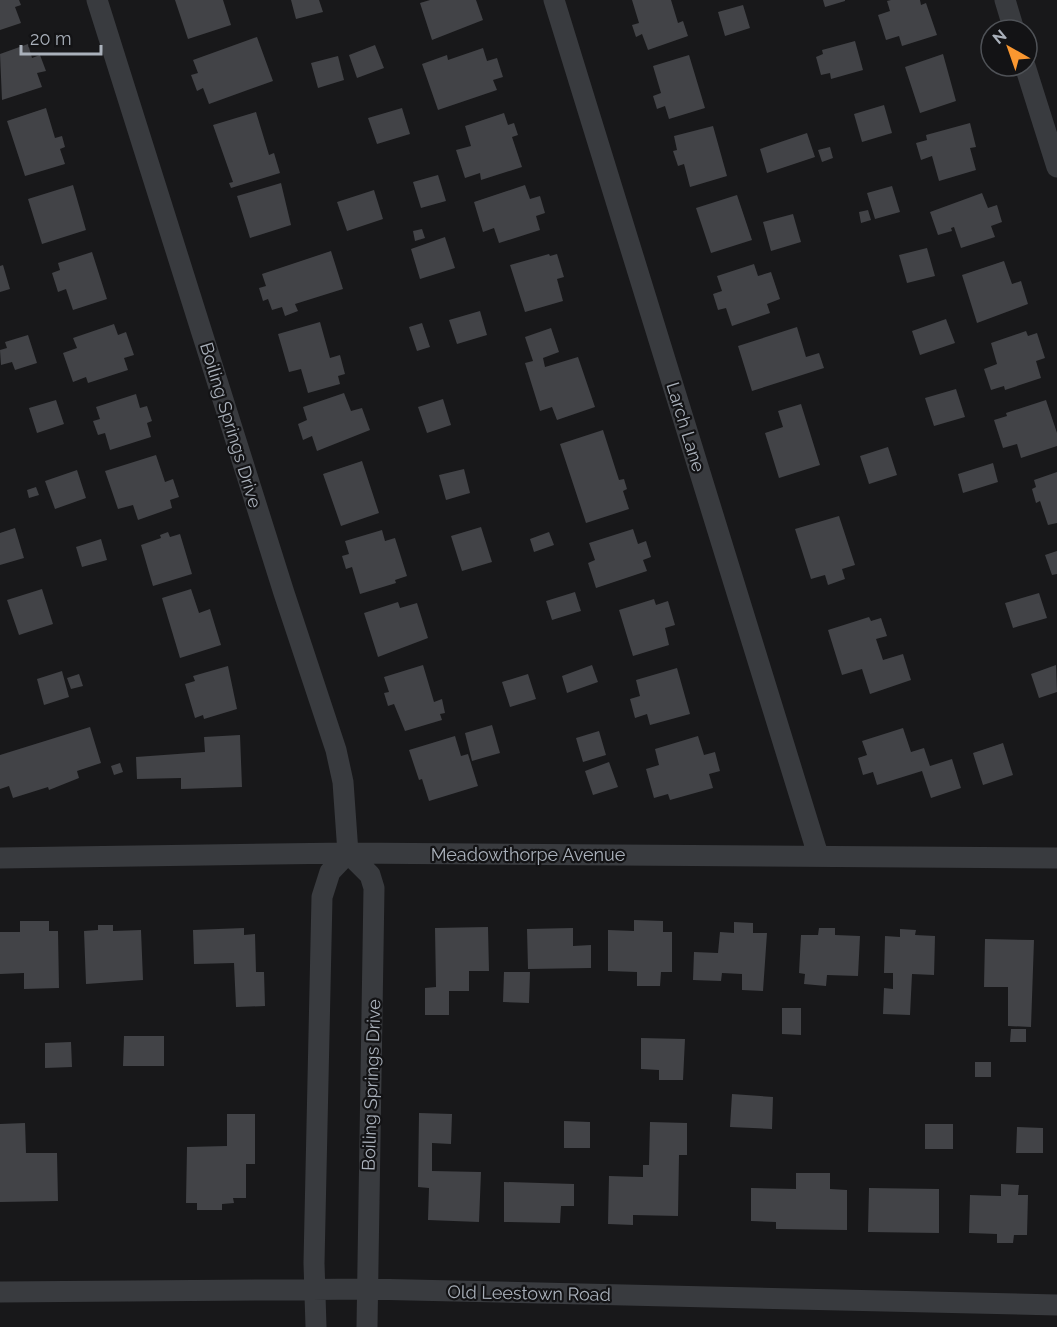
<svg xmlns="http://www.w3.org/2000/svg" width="1057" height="1327" viewBox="0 0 1057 1327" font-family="Raleway,sans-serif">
	<rect width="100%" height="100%" fill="#18181a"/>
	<path fill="#424347" d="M0,0H19L21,5L15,7L21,23L0,30Z
		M175,0H223L231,25L188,39Z
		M291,0H319L323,12L296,19Z
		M430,0H476L483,20L432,40L420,3Z
		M632,0H671L678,23L683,21L688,36L648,50L642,34L636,37L632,25L639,23Z
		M823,0H845V1L825,7Z
		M891,0H920L921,5L926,3L937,35L902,46L899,36L886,40L878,15L890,11L887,1Z
		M743,5L750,28L725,36L718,12Z
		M257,37L273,81L209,104L203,88L197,91L191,75L198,73L193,60Z
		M855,41L863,70L831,79L830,73L821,75L816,57L823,54L822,50Z
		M28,44L32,58L40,55L46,71L37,73L42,87L2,100L0,54Z
		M375,45L384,68L357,78L349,55Z
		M483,48L487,61L497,58L503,77L493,80L497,90L438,110L422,64L447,55L448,60Z
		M943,54L956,101L920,113L905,67Z
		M689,55L705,108L669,119L665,106L657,109L653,96L661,93L653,66Z
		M338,56L344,80L318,88L311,63Z
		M884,105L892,133L862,142L854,114Z
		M46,108L55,138L62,136L65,147L60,149L65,164L25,176L7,121Z
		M402,108L410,134L377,144L368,118Z
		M256,112L269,155L274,153L280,173L231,188L229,183L233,182L213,125Z
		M504,113L508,125L514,123L518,135L512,137L522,167L481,180L480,173L465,178L456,150L471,146L465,126Z
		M970,123L976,147L970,148L976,170L939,181L932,156L921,160L916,143L927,140L926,135Z
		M713,126L727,176L690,187L684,164L678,166L673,151L677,150L674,136Z
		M807,133L815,157L767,173L760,149Z
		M830,147L833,158L822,162L818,150Z
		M438,175L446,201L421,208L413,182Z
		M281,183L291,225L250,238L237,196Z
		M73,185L86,230L42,244L28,199Z
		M525,185L530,199L540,196L545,213L536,216L540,230L499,243L494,228L483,232L474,202Z
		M892,186L900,212L875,219L867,193Z
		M374,190L383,219L347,231L337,202Z
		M982,193L988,208L997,205L1002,222L991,226L995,237L961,248L954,227L951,228L952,231L938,235L930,212Z
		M737,195L752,240L711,253L696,208Z
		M868,210L871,220L861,223L859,212Z
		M793,214L801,242L771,251L763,222Z
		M422,229L425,238L415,241L413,231Z
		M445,237L455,268L420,279L411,249Z
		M927,248L935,276L907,283L899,255Z
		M331,251L343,289L295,304L298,311L285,316L282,307L272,310L268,299L263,301L259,288L266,286L262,274Z
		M92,252L107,299L73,310L66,289L58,292L52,273L60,270L58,263Z
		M549,254L550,256L557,254L564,277L557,279L563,301L525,312L510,265Z
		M1004,261L1012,284L1021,281L1028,304L977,323L962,275Z
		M754,264L758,276L771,272L780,299L767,304L770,313L732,326L726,308L718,310L713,294L722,291L717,276Z
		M3,265L10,289L0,292V266Z
		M480,311L487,335L457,344L449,320Z
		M946,319L955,343L920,355L912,331Z
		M320,322L330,358L340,355L345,374L338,376L340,384L308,393L301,369L289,372L278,334Z
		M422,323L430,347L417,351L409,327Z
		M114,324L118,335L126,332L134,355L124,358L128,370L88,383L86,377L73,382L63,353L77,348L73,338Z
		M797,327L806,357L819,353L824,368L752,391L738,346Z
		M551,328L559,352L543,358L545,367L578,357L595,407L557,420L552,407L540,411L525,363L533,361L525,337Z
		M1026,331L1028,336L1037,333L1045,358L1036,361L1041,378L1005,390L1004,386L991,390L984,369L997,364L991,343Z
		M28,335L37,363L15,370L12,362L1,365L0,350L7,348L5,342Z
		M956,389L965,417L934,426L925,398Z
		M344,393L351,411L362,408L370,430L317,451L312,436L303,440L298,424L307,420L303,407Z
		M136,394L140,408L147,406L152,421L147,423L151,437L110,450L105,433L98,435L93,421L100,419L96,407Z
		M443,399L451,425L427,433L418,407Z
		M56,400L64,424L37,433L29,408Z
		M1046,400L1057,433V446L1021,458L1017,444L1003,448L994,420L1007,416L1006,413Z
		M801,404L820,465L779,478L765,433L783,427L778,411Z
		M603,430L619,480L624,479L627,489L623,491L629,509L586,523L560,444Z
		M888,447L897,475L869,484L860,456Z
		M156,455L165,482L173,479L179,497L170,500L172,508L138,520L133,505L118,509L105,471Z
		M362,461L379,513L341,526L323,474Z
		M993,463L998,482L963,493L958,474Z
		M464,469L470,493L446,500L439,475Z
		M77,470L86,498L55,509L45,481Z
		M1057,472V523L1048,525L1040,501L1036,503L1032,489L1036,487L1034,480Z
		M36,487L39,495L29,498L27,490Z
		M839,516L855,565L842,569L845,579L828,585L825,575L811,579L795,529Z
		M481,527L492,562L462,571L451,536Z
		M15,528L24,558L0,565V533Z
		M633,529L638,544L646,541L651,557L643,560L647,571L596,588L588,563L595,560L589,543Z
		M382,530L385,541L395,538L407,576L395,580L396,583L360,594L352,567L346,569L342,556L349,554L345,541Z
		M168,532L170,537L180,534L192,574L153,586L141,545L161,538L160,535Z
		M549,532L554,545L534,552L530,539Z
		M101,539L107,560L82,567L76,547Z
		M1057,551V574L1052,575L1045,555Z
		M42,589L53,624L19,635L7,600Z
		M191,589L199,613L210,609L221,645L180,658L162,598Z
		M575,592L581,611L552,620L546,601Z
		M1039,593L1047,618L1013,628L1005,603Z
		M654,599L656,605L668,601L675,625L665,628L669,645L633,656L619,610Z
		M398,602L400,608L417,603L428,638L378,657L364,613Z
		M869,617L871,621L881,618L887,636L876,639L883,660L903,654L911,680L870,694L862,669L842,675L828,630Z
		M423,665L434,702L442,699L445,713L440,714L442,720L405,731L394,704L388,706L384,693L389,692L384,677Z
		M592,665L598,682L567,693L562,676Z
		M1056,665L1057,692L1039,698L1031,674Z
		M228,666L237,709L204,719L203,715L195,718L185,684L195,681L193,676Z
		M677,668L690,714L650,725L647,714L635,718L630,699L640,696L636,680Z
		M62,671L69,697L44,705L37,679Z
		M79,674L83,686L71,689L67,678Z
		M528,674L536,699L510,707L502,682Z
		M492,725L500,753L472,761L465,733Z
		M90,727L101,763L77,771L79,778L49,790L48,787L13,798L9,786L0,789V755Z
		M903,728L911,752L924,748L930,766L952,759L961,788L931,798L922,771L877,785L873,772L863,775L858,758L867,755L862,741Z
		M599,731L606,755L583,762L576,738Z
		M240,735L242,787L181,789V778L137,779L136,757L205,752L204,737Z
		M455,736L461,756L468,754L478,786L429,801L422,779L419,780L409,750Z
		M698,736L704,755L715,752L720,771L709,774L713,788L670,800L668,794L654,798L646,769L659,765L655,749Z
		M1003,743L1013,775L983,785L973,753Z
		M609,762L618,787L593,795L585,771Z
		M120,763L123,772L114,775L111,766Z
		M634,920L663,921V932H672V972H661L660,986H637V972L608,971V930L634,931Z
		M20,921H49V931H58L59,988L24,989V973L0,974V932H20Z
		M734,922L753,923V933H767L763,991L742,990V974L722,973L721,981L693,980L694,952L718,953L720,932L734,933Z
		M98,925H113V931L141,930L143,980L86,984L84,931L98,930Z
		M488,927L489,971H469V991H449V1015H425V988L436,987L435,928Z
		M244,928V935L255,934L256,972H264L265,1006L236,1007L234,963L194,964L193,930Z
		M573,928V946L591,945V968L528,969L527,929Z
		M819,928H835V935L860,936L858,976L827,975L826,986L804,984L805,974L799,973L801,935H818Z
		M900,929L916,930L915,935L935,936L934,975L912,974L910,1015L883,1014L884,988L893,989V973H884L885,936L900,937Z
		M985,939L1034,940L1031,1027L1008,1026V987H984Z
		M504,972H530L529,1003L503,1002Z
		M782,1008H801V1035L782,1034Z
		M1011,1029H1026V1042H1010Z
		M124,1036H164V1066H123Z
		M641,1038L685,1039L683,1080H659V1070L641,1069Z
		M71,1042L72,1067L45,1068V1043Z
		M975,1062H991V1077H975Z
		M732,1094L773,1097L772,1129L730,1127Z
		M419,1113L452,1114L451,1144L432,1143V1171L481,1172L479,1222L428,1220L429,1188L418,1187Z
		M227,1114H255V1164H246V1198H233L234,1203L222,1204V1210H197V1203H186L187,1147L227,1146Z
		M564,1121L590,1122V1148H564Z
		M650,1122L687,1123V1155H679L678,1216L633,1215V1225L608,1224L609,1176L643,1177V1165H649Z
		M25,1123L26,1153H57L58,1201L0,1202V1124Z
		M925,1124H953V1149H925Z
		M1017,1127L1043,1128V1153H1016Z
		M796,1173H830V1189L847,1190V1230L776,1229V1222L751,1221V1188L796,1189Z
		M504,1182L574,1184V1206H561L560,1223L504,1222Z
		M1001,1184L1019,1185L1018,1195H1028L1027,1235H1014L1013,1243H997V1234L969,1233L970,1195L1001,1196Z
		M869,1188L939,1189V1233L868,1232Z"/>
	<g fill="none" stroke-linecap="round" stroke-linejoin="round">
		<path stroke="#393b3f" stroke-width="21" d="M97,0L284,593L336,750L343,782L348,853L370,875L374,888L367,1327
			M554,0L818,855
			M1005,0L1014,30
			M1025,66L1057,167
			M0,858L348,853L1057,858
			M0,1292L367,1289L1057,1305
			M316,1327L314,1263L322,897L330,872L348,853"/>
	</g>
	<g text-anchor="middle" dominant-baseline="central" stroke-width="4.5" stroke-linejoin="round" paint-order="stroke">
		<g font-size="18" fill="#aab1bb" stroke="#131315">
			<text transform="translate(231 425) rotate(73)">Boiling Springs Drive</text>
			<text transform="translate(686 427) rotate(73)">Larch Lane</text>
			<text x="528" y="854">Meadowthorpe Avenue</text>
			<text transform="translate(371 1085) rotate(-88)">Boiling Springs Drive</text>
			<text transform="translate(529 1293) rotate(1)">Old Leestown Road</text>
		</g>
	</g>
	<g transform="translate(1009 48) rotate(320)"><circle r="28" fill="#131315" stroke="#4f5257" stroke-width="1.5"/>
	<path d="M0-4.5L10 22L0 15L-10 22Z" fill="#fa9730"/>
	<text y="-9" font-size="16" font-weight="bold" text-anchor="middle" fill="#aab1bb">N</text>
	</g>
	<path d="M21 45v9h80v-9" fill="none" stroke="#aab1bb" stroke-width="3"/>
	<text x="30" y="45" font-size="18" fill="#aab1bb" stroke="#131315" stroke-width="4.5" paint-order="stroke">20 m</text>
</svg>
